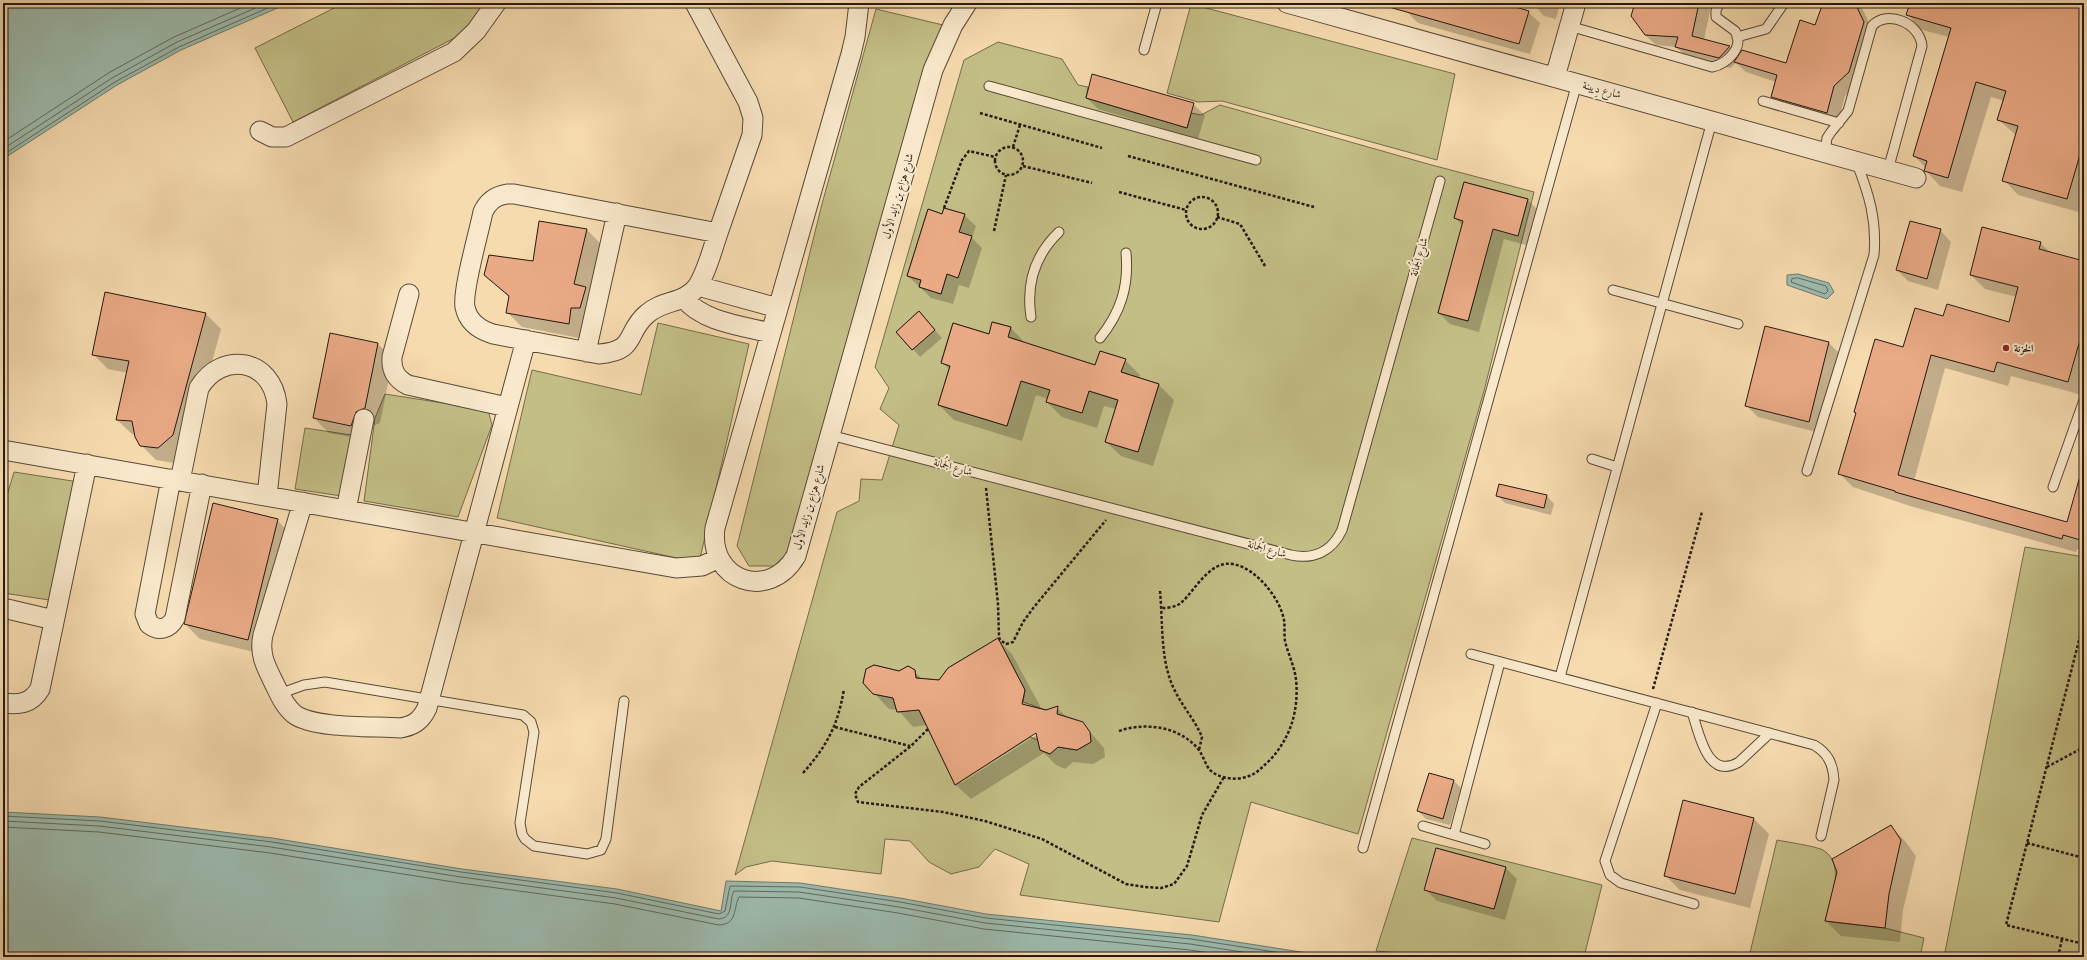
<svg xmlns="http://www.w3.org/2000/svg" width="2087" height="960" viewBox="0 0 2087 960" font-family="'IM FELL Great Primer',Amiri,serif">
	<rect width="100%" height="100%" fill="#f6dbaf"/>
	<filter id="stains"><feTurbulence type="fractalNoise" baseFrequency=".005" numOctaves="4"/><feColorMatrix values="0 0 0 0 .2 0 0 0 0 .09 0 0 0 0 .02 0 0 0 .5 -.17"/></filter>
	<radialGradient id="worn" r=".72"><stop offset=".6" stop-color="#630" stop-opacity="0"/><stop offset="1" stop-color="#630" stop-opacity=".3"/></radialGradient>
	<path fill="#c3be86" stroke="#746c4b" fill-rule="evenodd" d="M344,3H487L466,32L293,122L255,48Z
		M1191,4L1455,74L1437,160L1222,101L1198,102L1167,93Z
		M876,9L943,25L794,546L774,566H749L737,546L822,204Z
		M998,42L1062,59L1078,85L1088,87L1086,98L1187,128L1191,113L1201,115L1220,105L1428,164L1534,192L1484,391L1358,834L1251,802L1219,922L1020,895L1029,864L995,849L979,867L951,874L929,862L910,841L885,839L881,874L772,861L746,867L735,875L837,512L859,501L861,479L882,480L899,425L880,409L889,388L875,367L964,60ZM1464,182L1528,199L1518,235L1454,218ZM944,208L965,214L959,232L971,236L958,277L947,274L941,294L919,287L921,280L907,276L928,209L942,214ZM1459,237L1488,244L1468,321L1438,313ZM919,311L935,330L912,350L896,332ZM993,322L1011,327L1008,337L1095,365L1100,351L1125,359L1121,372L1159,384L1138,452L1105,442L1118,400L1089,391L1082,413L1046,402L1050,390L1015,379L1016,398L1007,426L938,405L950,366L941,362L953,323L989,334ZM998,638L1025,690L1023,702L1046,710L1057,707V714C1076,720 1088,719 1091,742L1077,750L1058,747L1050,754L1040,750L1038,740L1030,737L955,785L917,706L909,711L897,712L893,698L873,694L863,683L866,669L874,665L899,671L908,666L915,670L916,678L939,680L948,668Z
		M658,323L749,344L699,563L497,518L532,370L641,395Z
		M385,394L488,410L492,425L458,517L364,501L375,418Z
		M305,428L358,436L348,497L295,489Z
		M14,472L79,482L56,601L3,593V509Z
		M2025,547L2084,557V957H1944Z
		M1412,838L1602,885L1584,957H1451L1376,951ZM1436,848L1506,867L1494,909L1425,890Z
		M1777,840C1787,842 1815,846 1823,850C1847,865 1830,900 1825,921L1885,928L1924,938L1920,957H1749Z"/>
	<path fill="#9dbbae" stroke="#6d7a6f" d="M3,3H289L181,50L117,85L3,159Z
		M1798,274L1829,283L1834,292L1827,299L1787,285V275Z
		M3,812L100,817L272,838L462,869L617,889L721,911L726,881L800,883L900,898L986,914L1192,935L1333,957H3Z"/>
	<path fill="#0003" fill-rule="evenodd" d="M1409,3H1498L1528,12L1540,23L1530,54L1418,23L1407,12Z
		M1538,3H1560L1556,19L1544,16L1537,8Z
		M1636,3H1709L1711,6L1704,40L1730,47L1739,56L1787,64L1815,26L1824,3H1856L1863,10L1874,33L1860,83L1845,96L1838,123L1783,108L1772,97L1776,82L1746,72L1736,63L1730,68L1687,57L1676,47L1656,45L1645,35Z
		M1911,3H2084V206L2082,213L2018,195L2004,180L2017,136L1999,120L2004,101L1991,97L1962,192L1940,186L1926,171V168L1914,156L1949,37L1922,30L1908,15Z
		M1087,98L1193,104L1205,115L1198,139L1098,109Z
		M1465,183L1528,200L1539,211L1530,246L1504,239L1479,332L1450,324L1439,313L1463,226L1455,218Z
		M943,215H964L976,226L972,238L982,248L969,288L959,285L953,304L931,298L908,276Z
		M540,222L587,230L602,245L584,339L522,327L507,312L510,298L485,275L534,262Z
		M1940,230L1951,242L1938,290L1908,281L1897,270Z
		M2040,243L2051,253L2084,262V390L2082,395L2011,376L2008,386L1945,368L1914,481L2068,523L2084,466V551L2077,549L2076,552L1910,506L1853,487L1839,473L1857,414L1855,412L1904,348L1944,317L2010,323L2017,297L1985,289L1971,275Z
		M919,312L942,338L920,357L913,349Z
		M206,314L221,329L188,450L174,463L156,460L141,445L136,435L132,434L117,420L128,373L108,369L93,354Z
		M1011,328L1025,343L1096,366L1125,360L1140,375L1139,379L1159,385L1174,400L1153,466L1121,456L1106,442L1116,409L1104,406L1097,428L1062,417L1047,402L1048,399L1036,395L1022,441L954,420L939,405L950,370L942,362L989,335Z
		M1766,328L1829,343L1840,354L1820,433L1758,417L1747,406Z
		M331,335L378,344L393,359L380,423L370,427L366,440L329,433L314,418Z
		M1497,495L1547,496L1554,504L1551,515L1505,503Z
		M277,520L292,535L262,654L200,639L185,624Z
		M997,639L1012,654L1040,706L1039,709L1046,711L1057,708L1068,718L1082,723L1104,748L1105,757L1093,764L1073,762L1065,769L1056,765L1044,753L971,799L956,785L928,725L913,727L898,710L889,709L874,693L899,673L914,671L923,680L940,682ZM1040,730L1041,732L961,783V781Z
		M1454,781L1461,788L1450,825L1426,819L1418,811Z
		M1754,819L1769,834L1750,908L1680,890L1665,875Z
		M1890,826L1905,841L1916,856L1903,910L1900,942L1841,936L1826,921Z
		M1506,868L1517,879L1505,920L1437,901L1425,889Z"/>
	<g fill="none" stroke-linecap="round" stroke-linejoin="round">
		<path stroke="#606a5f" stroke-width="1" d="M3,142L110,72L174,37L252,3
			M3,149L112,78L177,42L267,3
			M3,155L115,82L179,47L279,3
			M1798,278L1826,286L1828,291L1825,294L1791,282L1792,279Z
			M3,816L100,821L272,842L461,872L617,893L719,914L725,911L730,886L800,887L900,902L986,918L1191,939L1307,957
			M3,821L99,826L271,847L461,877L616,898L719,919C734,918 729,900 734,891L799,892L899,907L985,923L1190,944L1275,957
			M3,827L99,832L270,853L460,883L615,904L719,925C738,924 733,908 739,897L799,898L898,913L984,929L1190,950L1236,957"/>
	</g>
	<path fill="#eaaa86" stroke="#241910" d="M1389,3H1502L1529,11L1519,44L1389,7Z
		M1635,3H1699L1692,36L1730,46L1719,58L1675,47L1678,37L1645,35L1631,16Z
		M1823,3H1855L1864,22L1849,72L1834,86L1827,113L1771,97L1777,75L1734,62L1742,50L1786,63L1800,20L1815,25Z
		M1910,3H2084V141L2067,199L2002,181L2018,126L1997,120L2006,91L1976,82L1948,178L1924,171L1927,161L1913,156L1951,28L1906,15Z
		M1092,74L1194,103L1187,128L1086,98Z
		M1464,182L1528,199L1518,236L1493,229L1468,321L1438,313L1463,221L1454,218Z
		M944,208L965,214L959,232L972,236L958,278L947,274L941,294L919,287L921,280L907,276L928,209L942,214Z
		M539,221L587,229L574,284L586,287L580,308H571L569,324L506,313L509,296L484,275L489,255L533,261Z
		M1910,221L1941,229L1927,279L1896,270Z
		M1982,227L2041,242L2039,249L2084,261V326L2068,382L1997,362L1994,372L1931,355L1898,475L2067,522L2080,476L2084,477V541L2063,535L2062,539L1895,492V491L1838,474L1856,413L1854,412L1875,339L1903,347L1915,308L1943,316L1947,304L2009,322L2018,287L1970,275Z
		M105,292L206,313L173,435L158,448L140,446L135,437L132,421L116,420L129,361L92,355Z
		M919,311L935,330L912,350L896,332Z
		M992,322L1011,327L1008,337L1095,365L1100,351L1126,359L1121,372L1159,384L1138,452L1105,442L1118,400L1089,391L1082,413L1046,402L1050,390L1021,381L1007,426L938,405L950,366L941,363L953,323L989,334Z
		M1765,326L1829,342L1809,422L1745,406Z
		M330,333L378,343L365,408L356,412L351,426L313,418Z
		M1499,484L1547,495L1544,508L1496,496Z
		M213,503L278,519L248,640L184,624Z
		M998,638L1025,690L1022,704L1046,710L1058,706L1057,714L1083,722L1090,732L1091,742L1077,750L1058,747L1050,754L1040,750L1036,733L955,785L919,710L897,712L893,698L873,694L863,683L866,669L874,665L899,671L908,666L915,670L916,678L939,680L948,668Z
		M1429,773L1454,780L1443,819L1417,811Z
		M1683,800L1754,818L1735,894L1664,876Z
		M1891,825L1901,840L1889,894L1885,928L1825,921L1837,872L1832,859Z
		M1436,848L1506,867L1494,909L1424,890Z"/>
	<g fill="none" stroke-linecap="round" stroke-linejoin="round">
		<g stroke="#584a38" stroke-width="11">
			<path id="service" d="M1569,26L1712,67C1727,64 1745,47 1735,31L1716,17V11L1719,3
				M1737,37L1766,29L1784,3
				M1144,50L1157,3
				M989,86L1256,160
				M1763,101L1839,123
				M1825,152L1827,138L1831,132L1848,111L1872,26C1887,9 1920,23 1922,46L1888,170
				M1613,290L1738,324
				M1031,317C1026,284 1035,255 1059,232
				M1100,338C1121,312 1129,286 1126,253
				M830,435L1291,555C1314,560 1332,551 1342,530L1440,181
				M1592,459L1617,467
				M1807,471L1874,255C1877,220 1869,194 1856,161
				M2053,487L2084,400
				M1471,654L1814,745C1828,753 1833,764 1834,780L1821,836
				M1560,677L1712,121
				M279,694L304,685L325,682L523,715L531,722L534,732L520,823L522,834L525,839L534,846L587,854L601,850L606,839L624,701
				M1657,703L1605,861L1610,875L1621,883L1694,904
				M1692,712C1699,733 1707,781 1739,762L1770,733
				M1423,826L1485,844
				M1454,835L1500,662
				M1363,848L1577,83"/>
		</g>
		<g stroke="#584a38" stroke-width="21">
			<path id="minor" d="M695,3L748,102L753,118L752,135L718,233
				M859,3L855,37L851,54L715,528C708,581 769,602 796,556L933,70L953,25L967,3
				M1287,3L1916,178
				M1555,77L1576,3
				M260,131L272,137H286L454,52L476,31L496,3
				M507,194H514L718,233C712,250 707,272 697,287C684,304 662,300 647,314C625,332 638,351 599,354L493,334C480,330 468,322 465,307C462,291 479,232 483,212C488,201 495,196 507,194Z
				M698,286L778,308
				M409,294L392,357C391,370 396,379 408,385L507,407
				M684,298C702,322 743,326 771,333
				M586,352L617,213
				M3,450L676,568L702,566L719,558
				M171,479L145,614L149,624C159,632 169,629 175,618L202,484
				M180,481L199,388C222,350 272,359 277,404L267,496
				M303,502L263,635C259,653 265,665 273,681C279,693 284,706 294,714C314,729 374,726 400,728C413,726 421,721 427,708L526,340
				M346,510L364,419
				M3,608L54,620
				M3,703C19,705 31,704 40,689L87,464"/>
		</g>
		<path stroke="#241910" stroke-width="2.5" stroke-dasharray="3 2" stroke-linecap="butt" d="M980,113L1102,148
			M995 161a14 14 0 1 1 28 0a14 14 0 1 1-28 0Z
			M1013,147L1020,125
			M1128,156L1314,207
			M1023,166L1092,183
			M1119,192L1186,210
			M1186 213a16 16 0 1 1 32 0a16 16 0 1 1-32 0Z
			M944,208L962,160L969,151L995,157
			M1217,217L1240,224L1265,266
			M994,231L1006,175
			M986,488L998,604L999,637L1000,640L1006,644L1013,642L1023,622L1034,607L1106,520
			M1160,591C1163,623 1160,660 1174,689C1182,706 1195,720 1202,737L1199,750
			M2084,621L2006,925L2084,944
			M1653,689L1702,512
			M835,727L910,746
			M928,729L911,746L859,787L855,794L858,802L943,812L985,821L1042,839L1126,884L1145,887L1161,888L1174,884L1187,866L1202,815L1224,777
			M1119,731C1145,722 1180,726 1199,750C1203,756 1205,763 1209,769C1218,779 1237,781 1249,776C1258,773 1263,766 1270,760C1291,737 1299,710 1296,679C1294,665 1288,654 1285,641C1284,634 1285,627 1284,620C1280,598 1256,568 1233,564C1210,560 1195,590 1182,602C1177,607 1168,608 1162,608
			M2047,767L2084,747
			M803,773C827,746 838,725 844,689
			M2027,843L2084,858
			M2058,957L2062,939"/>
		<use href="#service" stroke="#f9e8cb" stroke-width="9"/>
		<use href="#minor" stroke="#f9e8cb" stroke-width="19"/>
	</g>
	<circle fill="#8f2418" stroke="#f9e8cb" stroke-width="1.5" cx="2006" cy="348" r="4"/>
	<g text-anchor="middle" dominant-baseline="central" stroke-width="4" stroke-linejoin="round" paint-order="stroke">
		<g font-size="11" fill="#241910" stroke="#f9e8cb">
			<text transform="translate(1602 90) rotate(15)">شارع دِيينة</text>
			<text transform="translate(898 196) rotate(-74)">شارع هزاع بن زايد الأول</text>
			<text transform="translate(1419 257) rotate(-74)">شارع الجُمانة</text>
			<text transform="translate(953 467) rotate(15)">شارع الجُمانة</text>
			<text transform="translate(809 507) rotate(-74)">شارع هزاع بن زايد الأول</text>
			<text transform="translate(1267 549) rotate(15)">شارع الجُمانة</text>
		</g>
		<g font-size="11" font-weight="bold" fill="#241910" stroke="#f9e8cb" text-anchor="start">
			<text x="2014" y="348">الخزنة</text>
		</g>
	</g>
	<rect width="2087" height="960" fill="none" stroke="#f6dbaf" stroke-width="16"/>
	<rect x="4" y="4" width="2079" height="952" fill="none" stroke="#241910" stroke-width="2"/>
	<rect x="8" y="8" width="2071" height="944" fill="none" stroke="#241910"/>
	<rect width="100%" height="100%" filter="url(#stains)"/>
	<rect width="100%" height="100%" fill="url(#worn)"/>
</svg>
